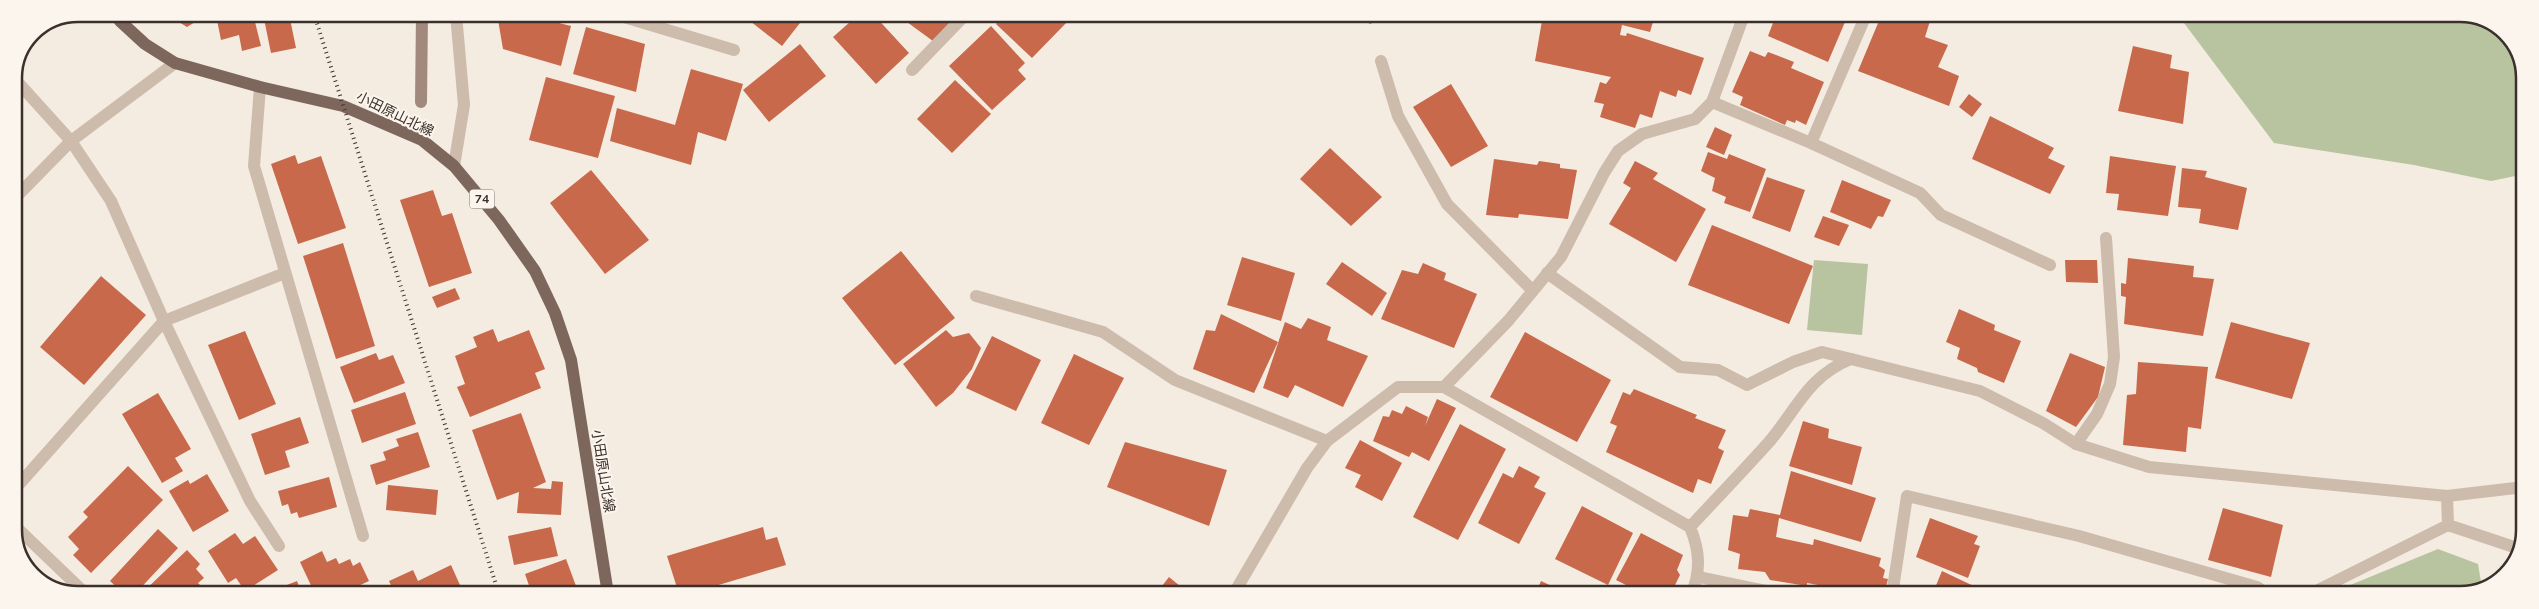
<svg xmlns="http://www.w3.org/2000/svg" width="2539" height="609" viewBox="0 0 2539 609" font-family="'Nunito Sans','Noto Sans JP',sans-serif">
	<rect width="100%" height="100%" fill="#f4ebe1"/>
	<path fill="#b8c4a0" d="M2178,15H2473L2509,36L2525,74V174L2491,181L2414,165L2274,143Z
		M1814,260L1868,264L1862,335L1807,330Z
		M2438,549L2478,564L2482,588L2460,595H2326Z"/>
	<path fill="#c8694b" d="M166,14H208L187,27Z
		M225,14H253L261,46L242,51L239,35L221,40L217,20L226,18Z
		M263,14H289L296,48L271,53Z
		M497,14H523L571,26L561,66L503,49Z
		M685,14H699L698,18Z
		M741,14H807L782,46Z
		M859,14H873L909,53L876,84L833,37Z
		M896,14H949L956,19L937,44Z
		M1005,14H1061L1068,21L1032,58L996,24Z
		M1343,14H1374L1371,24Z
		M1407,14H1436L1434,23Z
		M1543,15H1655L1650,32L1622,25L1620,35L1626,36L1627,33L1704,58L1691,95L1678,90L1676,97L1660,91L1652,118L1640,114L1635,128L1600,117L1604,104L1594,102L1600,82L1606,84L1611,77L1535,61Z
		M1776,15H1848L1828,62L1768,36Z
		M1900,15H1911L1930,21L1925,37L1948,45L1938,67L1959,76L1949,106L1858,71L1881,16L1897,22Z
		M991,26L1025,63L1018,70L1026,79L992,110L949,66Z
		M586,27L645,44L636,92L573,74Z
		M800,44L826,76L769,122L743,90Z
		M2133,46L2172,55L2170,68L2189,72L2183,124L2118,111Z
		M1750,51L1765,57L1768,52L1794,62L1791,68L1824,82L1806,125L1796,120L1795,123L1787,120L1785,125L1740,105L1743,97L1732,92Z
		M691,69L743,84L726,141L698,132L691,165L610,141L617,108L675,125Z
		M546,77L615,96L598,158L529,140Z
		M955,80L991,114L952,153L917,119Z
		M1451,84L1488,146L1451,167L1413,107Z
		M1969,94L1982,104L1972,117L1959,107Z
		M1990,116L2054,148L2048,158L2065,166L2050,194L1972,159Z
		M1715,127L1732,135L1724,155L1706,147Z
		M1330,148L1382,197L1351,226L1300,179Z
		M1708,152L1727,159L1729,154L1766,169L1750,212L1724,203L1726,197L1712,191L1715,178L1701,171Z
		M295,155L298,164L321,156L346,228L298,244L271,164Z
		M2110,156L2176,166L2168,216L2117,210L2119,194L2106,193Z
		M1494,159L1537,165L1539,161L1560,164V168L1577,170L1568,219L1519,214L1518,218L1486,215Z
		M1635,161L1658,173L1653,179L1706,209L1676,262L1609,224L1631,188L1623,183Z
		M2182,168L2207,171L2205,177L2247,188L2238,230L2199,223L2201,209L2178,207Z
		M591,170L649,240L605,274L550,203Z
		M1767,177L1805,190L1790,232L1752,218Z
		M1842,180L1891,200L1883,217L1878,216L1871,229L1830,212Z
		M433,190L442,216L452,213L472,273L429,287L400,200Z
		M1823,216L1849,225L1839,246L1814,237Z
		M1712,225L1813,266L1789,324L1688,285Z
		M343,243L375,346L336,359L303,256Z
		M901,251L955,318L895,365L842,298Z
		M1242,257L1295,273L1281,321L1227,305Z
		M2128,258L2194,266L2193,277L2214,279L2203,336L2124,324L2126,297L2121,296V283L2126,284Z
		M2065,260H2097L2098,283L2066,282Z
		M1342,262L1387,293L1372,316L1326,284Z
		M1423,263L1446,273L1444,280L1477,294L1454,348L1381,319L1402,270L1418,274Z
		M101,276L146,315L84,385L40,347Z
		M455,288L460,299L437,308L432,297Z
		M1959,309L1995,325L1994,330L2021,341L2004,383L1978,372L1977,368L1957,359L1960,348L1946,342Z
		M1221,314L1278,342L1254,393L1193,369L1206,330L1215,331Z
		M1308,318L1331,327L1327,340L1368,356L1343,407L1295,385L1288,398L1263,388L1285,322L1301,329Z
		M2231,322L2310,343L2292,399L2215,378Z
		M493,329L498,342L529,330L545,369L535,373L541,388L470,417L457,387L465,384L455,356L477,347L473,337Z
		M946,330L953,337L969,333L981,348L972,369L953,393L936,407L903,364Z
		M245,331L276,404L239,420L208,345Z
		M1525,332L1611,380L1577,442L1490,397Z
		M992,336L1041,360L1016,411L966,388Z
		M376,353L379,360L393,355L405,383L354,403L340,367Z
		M2070,353L2105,367L2098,397L2076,427L2046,411Z
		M1074,354L1124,378L1089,445L1041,423Z
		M2138,362L2208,367L2201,429L2188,427L2186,452L2123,445L2127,395L2136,394Z
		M1634,389L1697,415L1695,418L1726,430L1718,448L1724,451L1711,484L1698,479L1693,493L1606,452L1617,426L1610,423L1623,392L1630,395Z
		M405,392L416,424L362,443L351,410Z
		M158,393L191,449L175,458L183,471L162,483L122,414Z
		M1437,399L1456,408L1429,461L1412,452L1409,457L1373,441L1383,416L1389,417L1392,410L1402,414L1406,406L1428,417L1425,426Z
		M521,413L546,482L533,488L551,489L552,481L563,482L561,515L517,513L519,492L497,500L472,430Z
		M300,417L309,443L285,451L290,467L265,475L251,434Z
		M1803,421L1829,429L1828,438L1862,447L1852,485L1789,466Z
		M1460,424L1506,449L1458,540L1413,517Z
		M418,432L430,467L376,485L370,465L386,460L383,452L399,446L396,439Z
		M1360,440L1402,463L1382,501L1355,487L1361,475L1345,468Z
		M1125,442L1227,470L1209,526L1107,487Z
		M128,466L163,500L91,573L73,555L79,549L68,537L88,517L83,512Z
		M1519,466L1540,477L1534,487L1546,493L1519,544L1478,523L1503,473L1513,478Z
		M1791,471L1876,498L1861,542L1779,518L1776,537L1813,545L1814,539L1881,558L1879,566L1885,570L1883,578L1888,579L1884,595H1829L1817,592L1818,585L1807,583V586L1770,580L1765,572L1738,569L1740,554L1728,550L1733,515L1748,517L1750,509L1780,515Z
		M207,474L229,511L193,532L169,491L188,480L190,484Z
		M329,477L337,507L299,518L297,512L291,514L288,504L282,506L278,491Z
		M388,485L438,490L436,515L386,510Z
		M1582,506L1633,533L1608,585L1555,559Z
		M2223,508L2283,525L2271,577L2208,560Z
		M1930,518L1978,536L1974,544L1980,546L1968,578L1916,557Z
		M551,527L558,556L514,565L508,536Z
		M763,527L766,540L777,537L786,565L688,594H679L667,556Z
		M158,529L178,548L135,594H124L110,581Z
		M235,533L243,544L255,536L278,570L245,591L236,578L228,583L208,551Z
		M1641,533L1683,555L1677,570L1680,575L1670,595H1646L1616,580Z
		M187,550L200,564L196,569L204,578L198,583L206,591L203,594H141Z
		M322,551L327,562L336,558L339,564L350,559L353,566L360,562L369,581L341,594H315L300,562Z
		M566,559L579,594H532L525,574Z
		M451,565L464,594H395L389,581L413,570L418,581Z
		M1942,571L1980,589L1978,595H1932Z
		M1169,577L1191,595H1155Z
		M297,581L302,594H264Z
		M1541,581L1571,595H1535Z
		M791,586L792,594H759V590Z
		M1914,588L1928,595H1912Z"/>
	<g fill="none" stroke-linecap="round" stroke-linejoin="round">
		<path stroke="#cdbbac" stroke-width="12" d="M614,14L734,50
			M1381,61L1398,116L1447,204L1532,290
			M912,70L966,14
			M260,87L254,166L363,536
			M1712,102L1811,143L1920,193L1941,215L2050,265
			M1811,143L1866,15
			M14,199L71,141L175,63
			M1547,273L1680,367L1718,370L1747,385L1793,362L1822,352L1851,359
			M976,296L1103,332L1175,380L1327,441
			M2076,444L2097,414L2110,384L2114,357L2106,238
			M14,490L164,321L285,273
			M2447,496L2448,525
			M14,525L86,594
			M1699,577L1785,595
			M1892,595L1907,496L2079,536L2257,587L2269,595
			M2308,595L2448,525L2520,549"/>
		<path stroke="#cdbbac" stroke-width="12" d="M14,78L71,141L111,201L164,321L250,501L279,546
			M454,166L464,105L456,14
			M1444,387L1508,321L1561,257L1604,173L1618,151L1642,134L1695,119L1712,102L1744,15
			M1690,527C1716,499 1743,471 1769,442C1797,409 1808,376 1851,359L1980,391L2043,423L2076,444L2149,467L2447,496L2524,487
			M1233,595L1307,468L1327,441L1398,387H1444L1690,527C1700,551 1701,572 1691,595"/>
		<path stroke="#a18a7d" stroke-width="12" d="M421,102L422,14"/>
		<path stroke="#7d675c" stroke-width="12" d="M115,14L120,21L145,44L175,63L260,87L343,106L422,140L454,166L499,220L535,271L555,313L571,360L608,594"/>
		<path stroke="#3b302b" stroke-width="4" stroke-dasharray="1 4" stroke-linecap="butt" d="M314,14L499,594"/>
	</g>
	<g text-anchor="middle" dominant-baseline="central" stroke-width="4" stroke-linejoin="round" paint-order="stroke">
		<rect fill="#fbf5ee" stroke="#756b66" stroke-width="1" x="469.5" y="189.5" width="25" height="19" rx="4"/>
		<g font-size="12" font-weight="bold" fill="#3b302b">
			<text x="482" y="199">74</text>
		</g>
		<g font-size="14" fill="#3b302b" stroke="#fbf5ee">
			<text transform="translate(395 114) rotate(26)">小田原山北線</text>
			<text transform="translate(603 471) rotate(81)">小田原山北線</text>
		</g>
	</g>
	<path d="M0 0H2539V609H0ZM78 22H2460A56 56 0 0 1 2516 78V530A56 56 0 0 1 2460 586H78A56 56 0 0 1 22 530V78A56 56 0 0 1 78 22Z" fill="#fbf5ee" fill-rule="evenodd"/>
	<path fill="none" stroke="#3b302b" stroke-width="2.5" d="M78 22H2460A56 56 0 0 1 2516 78V530A56 56 0 0 1 2460 586H78A56 56 0 0 1 22 530V78A56 56 0 0 1 78 22Z"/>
</svg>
